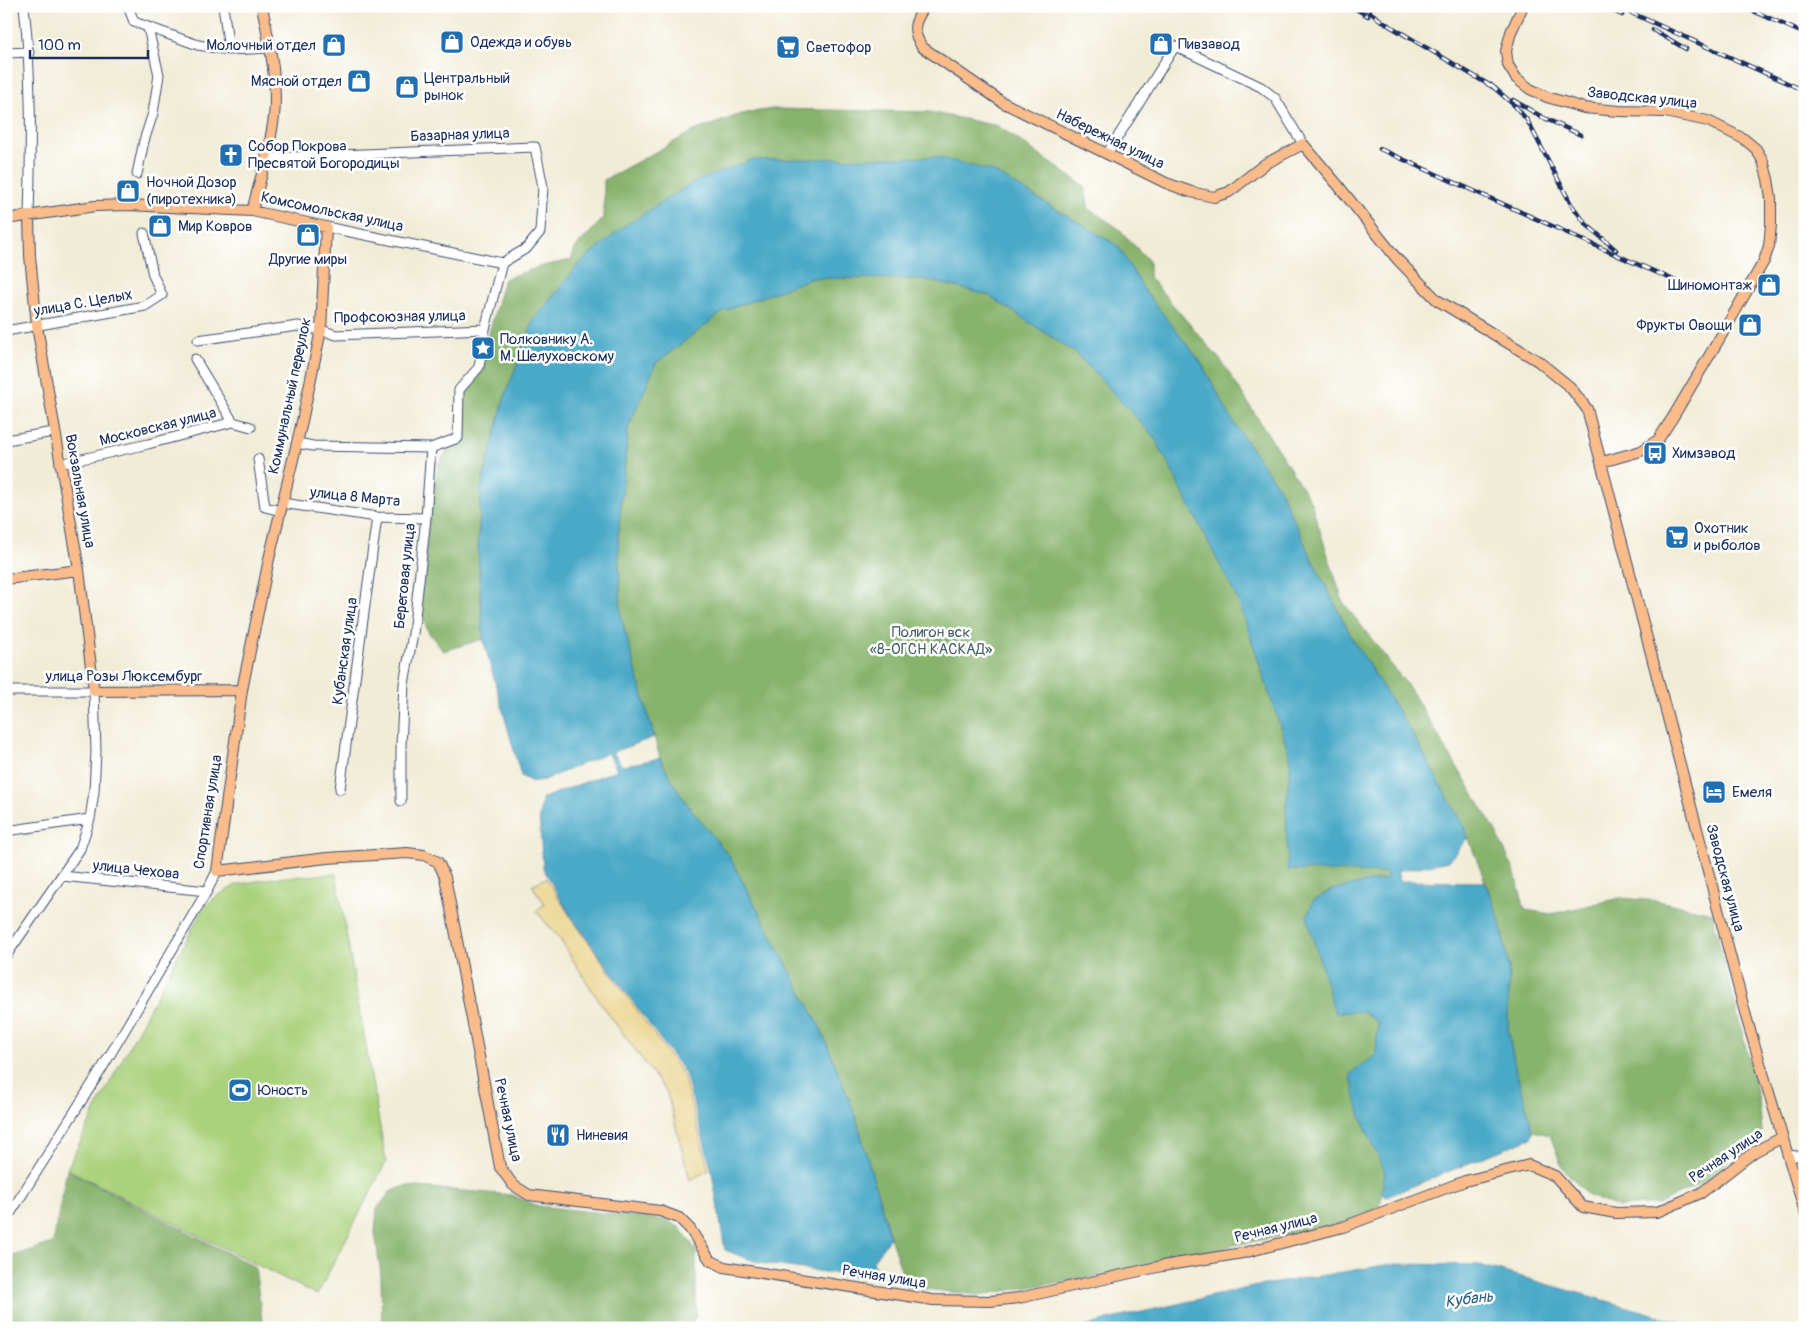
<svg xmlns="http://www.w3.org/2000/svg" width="1811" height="1334" viewBox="0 0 1811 1334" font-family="Pangolin,sans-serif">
	<rect width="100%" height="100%" fill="#fff"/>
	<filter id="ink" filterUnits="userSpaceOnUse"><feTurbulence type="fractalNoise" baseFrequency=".02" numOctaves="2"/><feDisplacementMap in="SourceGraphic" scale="10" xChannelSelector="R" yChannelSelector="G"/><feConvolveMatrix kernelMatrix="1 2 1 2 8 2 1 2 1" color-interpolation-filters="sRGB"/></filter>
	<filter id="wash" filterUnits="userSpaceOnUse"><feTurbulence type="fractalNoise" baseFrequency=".0096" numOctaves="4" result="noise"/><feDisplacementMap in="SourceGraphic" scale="20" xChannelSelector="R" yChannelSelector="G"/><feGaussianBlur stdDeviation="1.12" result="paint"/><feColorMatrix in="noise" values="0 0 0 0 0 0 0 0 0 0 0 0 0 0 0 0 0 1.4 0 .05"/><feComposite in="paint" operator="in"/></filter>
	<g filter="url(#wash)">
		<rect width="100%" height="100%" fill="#f1ecd6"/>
		<path fill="#aad17c" stroke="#62806d" d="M336,874L386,1162L317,1295L67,1169L99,1103L204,907L216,897L236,885L273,878Z"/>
		<path fill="#87b36c" stroke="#517165" d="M773,109L929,112L998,126L1084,186L1089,209L1118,228L1149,261V277L1222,362L1310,500L1343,602L1410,689L1494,828L1514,870L1525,910L1552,914L1620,898L1658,901L1712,913L1759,1100L1762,1132L1708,1179L1660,1204L1617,1207L1589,1196L1562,1167L1550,1135L1533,1131L1515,1067L1508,1030L1509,967L1499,918L1465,829L1413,735L1353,640L1309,553L1279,488L1235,425L1200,361L1144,290L1118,246L992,171L534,320L504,399L481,489L478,549L483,639L443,651L429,633L419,609L432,493L439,463L450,448L463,440L464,393L484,367L485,348L504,279L539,267L571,260L576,247L604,218V180L694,131L741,114Z
			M812,278L923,279L988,295L1077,354L1155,438L1239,602L1291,759L1286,808L1386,873L1388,878L1331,890L1313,901L1363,1011L1378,1023L1376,1055L1361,1117L1386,1173L1380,1207L1343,1223L1235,1245L1094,1277L978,1295L907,1287L890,1237L855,1114L820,1027L729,856L687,804L674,784L660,758L621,616L618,536L628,428L656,363L724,311Z
			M67,1170L255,1267L263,1328H6V1258L53,1243Z
			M405,1186L512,1195L538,1206L666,1220L679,1227L696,1250V1316L689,1328H382L381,1275L375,1232L377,1209L390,1192Z"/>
		<path fill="#eeda9e" stroke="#84847e" d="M546,878L570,916L683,1075L709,1170L690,1180L667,1093L599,1001L559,938L536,911L545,904L532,885Z"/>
		<path fill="#48a9c7" stroke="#326c92" d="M937,157L992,171L1118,246L1144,290L1200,361L1235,425L1279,488L1309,553L1353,640L1413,735L1465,829L1468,837L1449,861L1397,871L1400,881L1485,882L1499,918L1509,967L1508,1030L1515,1067L1533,1131L1531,1138L1386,1197L1382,1191L1385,1172L1361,1117L1350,1074L1376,1055L1378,1023L1363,1011L1335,1013L1307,917L1313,901L1332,890L1388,878L1386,873L1288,870L1286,808L1291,759L1239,602L1155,438L1077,354L988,295L923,279L812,278L724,311L656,363L628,428L618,536L621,616L654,737L613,752L622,766L660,758L674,784L687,804L729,856L820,1027L855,1114L890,1237L873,1261L876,1275L861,1277L759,1263L725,1250L711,1167L685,1073L570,915L543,868L539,816L543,798L617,770L608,753L544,780L532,782L521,776L483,639L478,548L481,489L504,399L534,320L579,264L623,227L692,183L751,160Z
			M1391,1264L1479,1265L1703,1328H1082L1107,1320L1252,1287Z"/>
	</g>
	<g filter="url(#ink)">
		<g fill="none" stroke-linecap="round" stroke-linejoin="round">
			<g stroke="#3b4b70" stroke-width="11">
				<path id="minor" d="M24,6C32,77 31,145 29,216
					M128,6L134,22L198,45L229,50L270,48
					M223,6L229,50
					M6,53L29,52
					M1107,154L1175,46L1261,87L1275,98L1303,144
					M266,158L535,147L543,187L540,232L527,248L502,263
					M137,174L144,141L153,113L159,75L148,28
					M326,227L502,263
					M6,331L145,306L162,295L153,275L144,233
					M198,340L298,326L321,330L336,335L485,329
					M195,359L233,422L251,427
					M6,440L54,432
					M297,443L313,446L431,448
					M258,459L265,507L281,511
					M60,464L148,444L233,422
					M282,503L377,517L426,518
					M6,691H94L96,751L94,792L90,819L80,849L6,956
					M340,789L377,517
					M401,801V746L404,684L413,634L426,518L431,448L458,438L459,390L479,367L485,329L502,263
					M6,831L90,819
					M62,876L207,891
					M1788,1155L1805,1157
					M6,1220L101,1070L207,891L217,871"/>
			</g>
			<g stroke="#3b4b70" stroke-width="12">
				<path id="major" d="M925,6C914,22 911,30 922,47L1002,102L1166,183L1191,192L1214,197L1229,192L1265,164L1303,144L1337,184L1397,259L1437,300L1538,361L1570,387L1587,409L1747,1020L1805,1212
					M1523,6L1511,32L1506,51L1508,65L1516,78L1530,89L1547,97L1584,108L1619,111L1665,112L1708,121L1744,139L1756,149L1763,161L1768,179L1771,198V225L1769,246L1764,261L1721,336L1673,417L1658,440L1641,451L1602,462
					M252,211C260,180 270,149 274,117C278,80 269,42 262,6
					M29,216L30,256L37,326L79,570L94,691L242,690
					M6,219L95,206L128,205L252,211L326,227L321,330L301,426L269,559L242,690L217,871L327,858L407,853L424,855L438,862L445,877L500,1167L513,1185L529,1195L660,1211L679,1218L690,1229L710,1260L724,1267L933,1300L990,1301L1019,1298L1162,1266L1243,1253L1343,1227L1465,1181L1529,1165L1555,1176L1583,1207L1616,1213L1657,1212L1701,1193L1754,1152L1781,1138
					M6,579L79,570"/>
			</g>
			<use href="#minor" stroke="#fff" stroke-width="9"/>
			<use href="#major" stroke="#f9bc8a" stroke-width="10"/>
			<g stroke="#1b2f5e" stroke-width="4.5">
				<path id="rail" d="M1351,6L1368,16
					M1362,6L1383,22L1496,89
					M1604,6L1622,15
					M1616,6L1805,91
					M1742,6L1805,34
					M1653,30L1686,49
					M1491,85L1514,105L1527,120L1571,204L1586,224L1616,250
					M1513,100L1542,117L1581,135
					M1380,149L1648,269
					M1642,266L1687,286"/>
			</g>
			<use href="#rail" stroke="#fff" stroke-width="2.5" stroke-dasharray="8" stroke-linecap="butt"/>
		</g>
	</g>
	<defs>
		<g id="shop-square" transform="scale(1.25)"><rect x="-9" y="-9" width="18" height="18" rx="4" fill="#1f6fb2" stroke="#fff"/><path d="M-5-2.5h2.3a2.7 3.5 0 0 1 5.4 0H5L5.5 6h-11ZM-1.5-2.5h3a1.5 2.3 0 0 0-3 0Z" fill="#fff"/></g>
		<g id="supermarket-square" transform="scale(1.25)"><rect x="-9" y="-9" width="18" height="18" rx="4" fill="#1f6fb2" stroke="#fff"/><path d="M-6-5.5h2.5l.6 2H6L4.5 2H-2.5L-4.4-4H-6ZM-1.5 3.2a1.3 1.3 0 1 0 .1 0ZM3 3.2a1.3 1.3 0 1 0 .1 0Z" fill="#fff"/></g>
		<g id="church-square" transform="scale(1.25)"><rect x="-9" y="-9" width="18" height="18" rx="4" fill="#1f6fb2" stroke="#fff"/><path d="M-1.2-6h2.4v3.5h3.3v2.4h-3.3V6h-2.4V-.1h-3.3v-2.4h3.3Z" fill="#fff"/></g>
		<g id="sight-square" transform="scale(1.25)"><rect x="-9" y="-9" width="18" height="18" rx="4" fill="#1f6fb2" stroke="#fff"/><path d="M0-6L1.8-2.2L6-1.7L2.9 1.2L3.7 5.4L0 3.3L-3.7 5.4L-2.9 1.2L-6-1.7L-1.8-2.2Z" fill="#fff"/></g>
		<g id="bus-square" transform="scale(1.25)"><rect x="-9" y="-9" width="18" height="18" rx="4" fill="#1f6fb2" stroke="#fff"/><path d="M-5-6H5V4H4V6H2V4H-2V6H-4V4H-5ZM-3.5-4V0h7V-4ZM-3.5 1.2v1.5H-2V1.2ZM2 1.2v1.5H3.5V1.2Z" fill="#fff"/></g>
		<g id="hotel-square" transform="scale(1.25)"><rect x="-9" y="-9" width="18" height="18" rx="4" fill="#1f6fb2" stroke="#fff"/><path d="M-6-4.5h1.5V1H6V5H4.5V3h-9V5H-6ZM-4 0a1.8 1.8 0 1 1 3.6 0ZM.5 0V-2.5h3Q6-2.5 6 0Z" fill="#fff"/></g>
		<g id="stadium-square" transform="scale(1.25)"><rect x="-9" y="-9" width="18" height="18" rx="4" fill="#1f6fb2" stroke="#fff"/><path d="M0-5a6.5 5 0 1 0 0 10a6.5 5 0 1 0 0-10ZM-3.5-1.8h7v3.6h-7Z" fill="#fff"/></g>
		<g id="restaurant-square" transform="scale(1.25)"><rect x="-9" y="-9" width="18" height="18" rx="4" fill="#1f6fb2" stroke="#fff"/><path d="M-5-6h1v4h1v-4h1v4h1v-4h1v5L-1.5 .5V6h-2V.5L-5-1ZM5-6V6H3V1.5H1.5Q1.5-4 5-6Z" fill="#fff"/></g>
	</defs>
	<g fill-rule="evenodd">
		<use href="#shop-square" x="452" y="42"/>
		<use href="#shop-square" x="1161" y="44"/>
		<use href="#shop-square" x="334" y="45"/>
		<use href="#supermarket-square" x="788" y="47"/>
		<use href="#shop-square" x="359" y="81"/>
		<use href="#shop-square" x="407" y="87"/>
		<use href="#church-square" x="231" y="155"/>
		<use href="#shop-square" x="128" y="191"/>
		<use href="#shop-square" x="160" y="226"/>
		<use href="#shop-square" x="308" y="235"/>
		<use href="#shop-square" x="1769" y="285"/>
		<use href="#shop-square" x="1750" y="325"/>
		<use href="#sight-square" x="483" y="348"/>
		<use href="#bus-square" x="1655" y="453"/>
		<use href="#supermarket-square" x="1677" y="537"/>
		<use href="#hotel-square" x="1714" y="792"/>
		<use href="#stadium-square" x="240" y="1090"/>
		<use href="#restaurant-square" x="558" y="1135"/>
	</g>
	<g text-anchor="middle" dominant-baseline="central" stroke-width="5" stroke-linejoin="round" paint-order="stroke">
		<g font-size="15" fill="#1b2f5e" stroke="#fff" text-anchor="start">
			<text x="470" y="42">Одежда и обувь</text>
			<text x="1178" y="44">Пивзавод</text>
			<text x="316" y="45" text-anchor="end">Молочный отдел</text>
			<text x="806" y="47">Светофор</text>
			<text x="424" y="78">Центральный<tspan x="424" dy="17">рынок</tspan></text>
			<text x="342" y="81" text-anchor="end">Мясной отдел</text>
			<text x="248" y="146">Собор Покрова<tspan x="248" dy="17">Пресвятой Богородицы</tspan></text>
			<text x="146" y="182">Ночной Дозор<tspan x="146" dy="17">(пиротехника)</tspan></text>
			<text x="178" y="226">Мир Ковров</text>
			<text x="308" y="259" text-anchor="middle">Другие миры</text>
			<text x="1752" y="285" text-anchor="end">Шиномонтаж</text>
			<text x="1732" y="325" text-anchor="end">Фрукты Овощи</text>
			<text x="500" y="339">Полковнику А.<tspan x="500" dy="17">М. Шелуховскому</tspan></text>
			<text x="1672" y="453">Химзавод</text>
			<text x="1694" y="528">Охотник<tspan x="1694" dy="17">и рыболов</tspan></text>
			<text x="1732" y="792">Емеля</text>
			<text x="258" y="1090">Юность</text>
			<text x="576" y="1135">Ниневия</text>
		</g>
		<g font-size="15" fill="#1b2f5e" stroke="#fff">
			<text transform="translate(1642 98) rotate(6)">Заводская улица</text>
			<text transform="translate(460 135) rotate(-2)">Базарная улица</text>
			<text transform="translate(1110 139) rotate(26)">Набережная улица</text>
			<text transform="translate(332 212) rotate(12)">Комсомольская улица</text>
			<text transform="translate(83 303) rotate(-10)">улица С. Целых</text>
			<text transform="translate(400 317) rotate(-1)">Профсоюзная улица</text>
			<text transform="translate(290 396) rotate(-78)">Коммунальный переулок</text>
			<text transform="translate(158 427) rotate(-14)">Московская улица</text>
			<text transform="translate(80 491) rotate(80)">Вокзальная улица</text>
			<text transform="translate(355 497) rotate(6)">улица 8 Марта</text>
			<text transform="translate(405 576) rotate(-84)">Береговая улица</text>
			<text transform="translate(345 651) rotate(-82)">Кубанская улица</text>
			<text x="124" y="676">улица Розы Люксембург</text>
			<text transform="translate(208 812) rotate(-81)">Спортивная улица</text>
			<text transform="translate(136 870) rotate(6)">улица Чехова</text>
			<text transform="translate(1725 878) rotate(75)">Заводская улица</text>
			<text transform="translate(508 1120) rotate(78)">Речная улица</text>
			<text transform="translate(1726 1156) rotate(-34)">Речная улица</text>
			<text transform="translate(1276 1228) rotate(-14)">Речная улица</text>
			<text transform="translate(884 1277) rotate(9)">Речная улица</text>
		</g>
		<g font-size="15" fill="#466067" stroke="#fff">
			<text x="931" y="632">Полигон вск<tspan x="931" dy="17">«8-ОГСН КАСКАД»</tspan></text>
		</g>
		<g font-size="16" font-style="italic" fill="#2d6088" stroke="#fff">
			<text transform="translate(1469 1299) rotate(-7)">Кубань</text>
		</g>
	</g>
	<rect width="1811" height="1334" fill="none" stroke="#fff" stroke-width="25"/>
	<path d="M30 50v8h118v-8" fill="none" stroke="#1b2f5e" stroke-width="2.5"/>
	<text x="38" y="50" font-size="15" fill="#1b2f5e" stroke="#ffffff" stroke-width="4" paint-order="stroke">100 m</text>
</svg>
